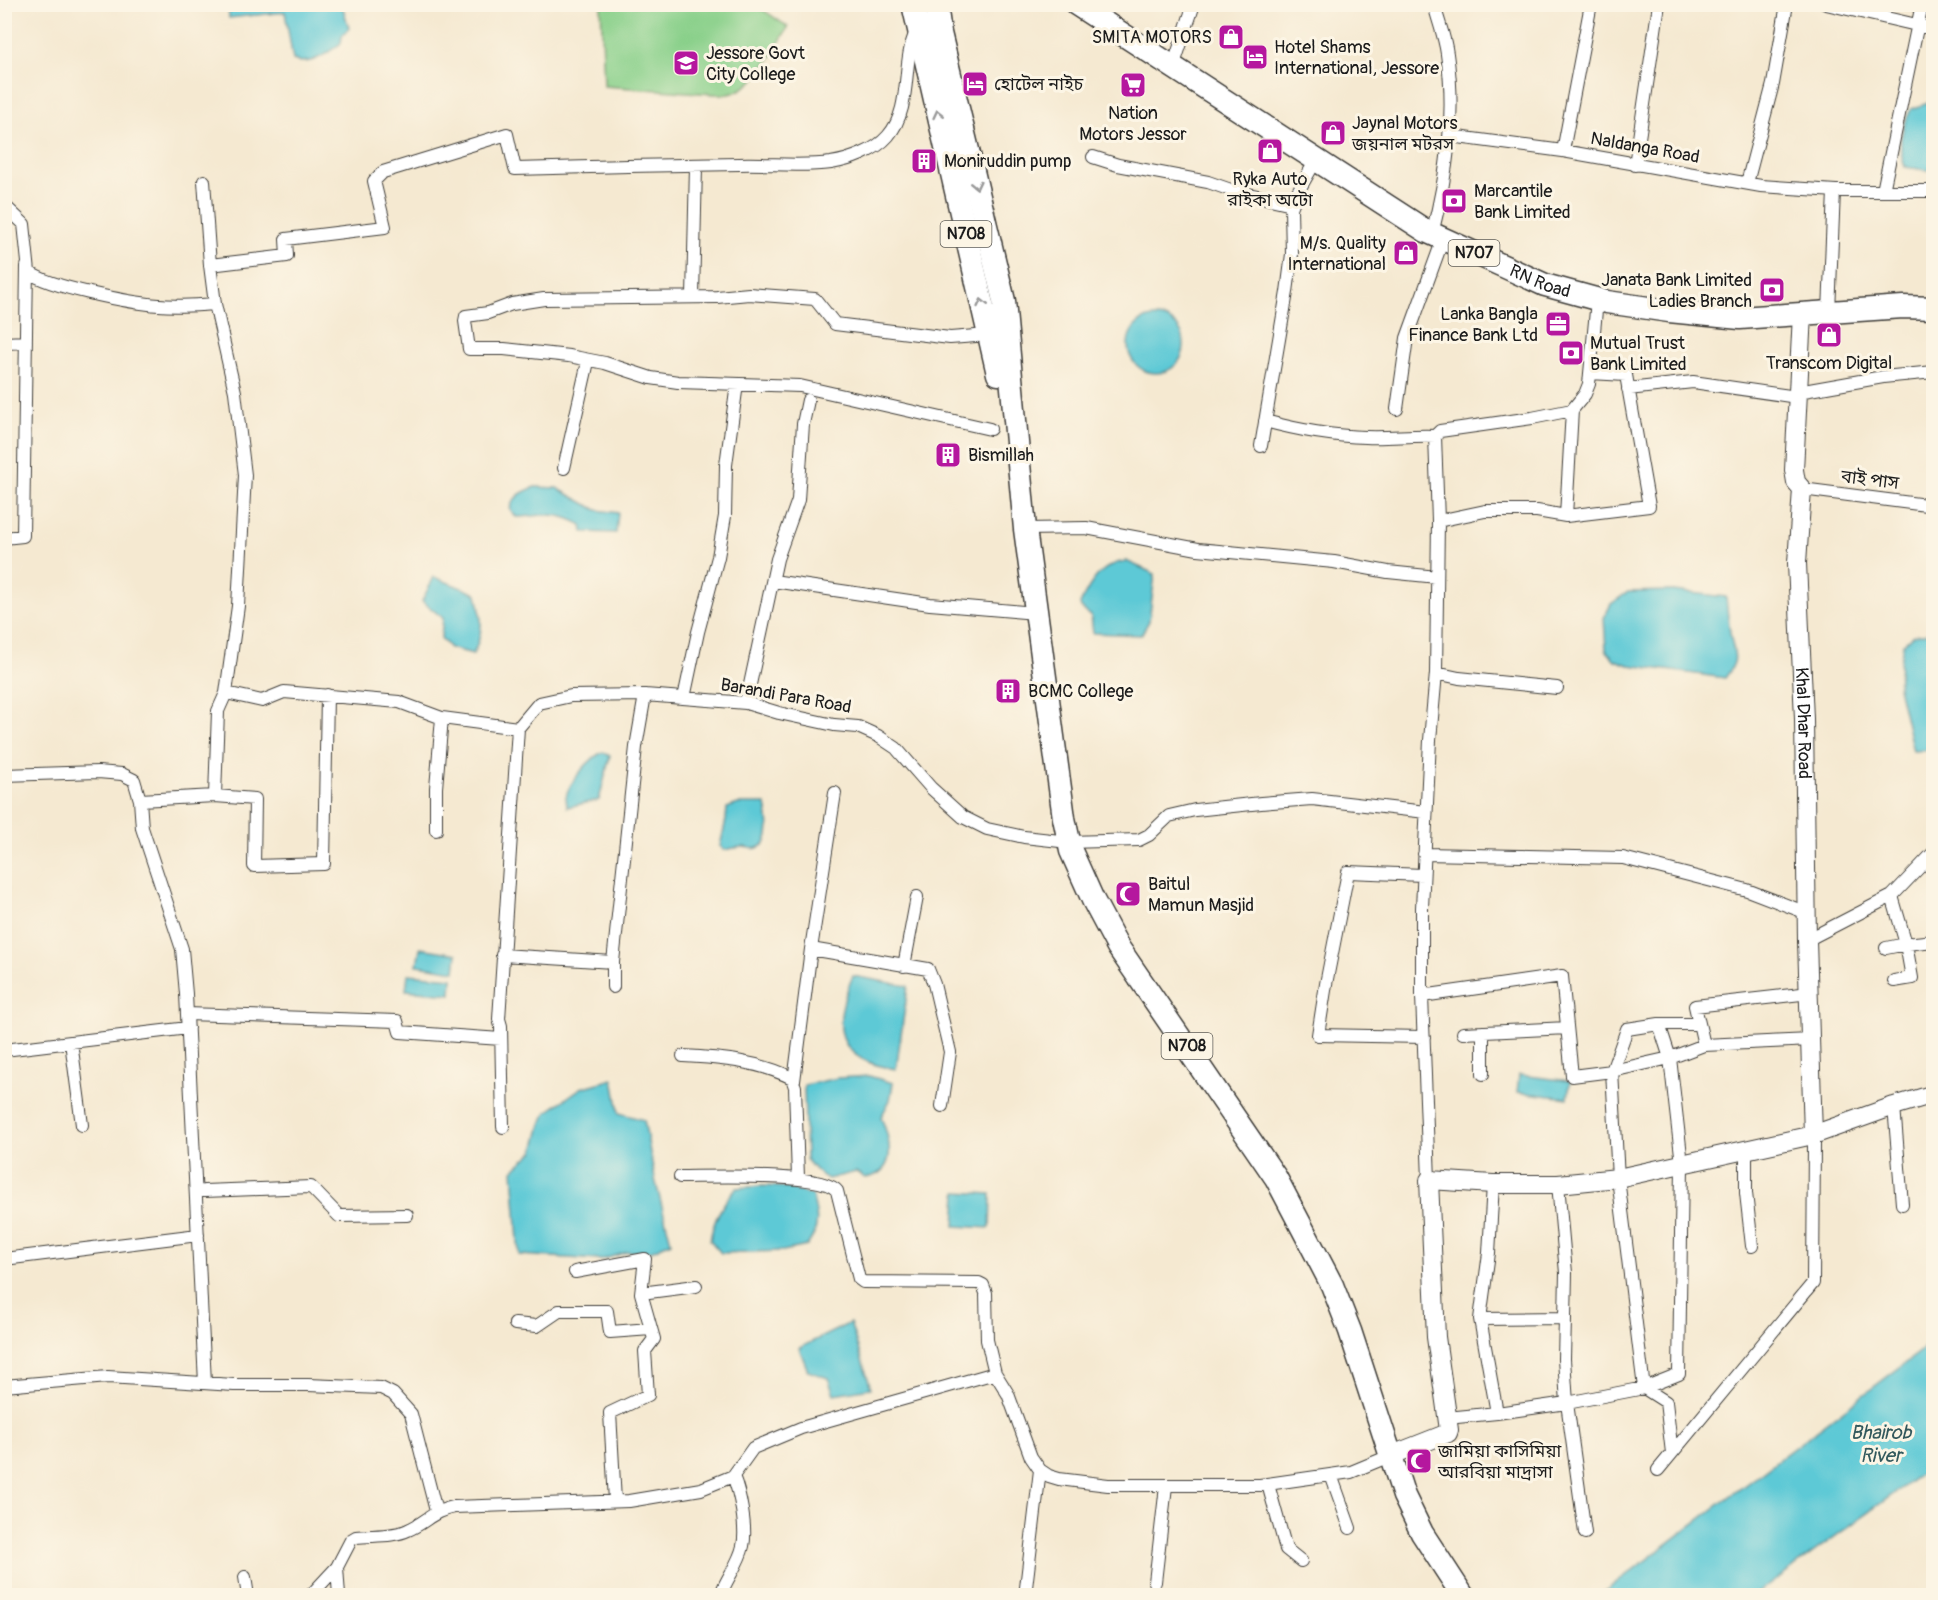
<svg xmlns="http://www.w3.org/2000/svg" width="1938" height="1600" viewBox="0 0 1938 1600" font-family="Pangolin,'Noto Sans Bengali',sans-serif">
	<rect width="100%" height="100%" fill="#fcf5e5"/>
	<filter id="ink" filterUnits="userSpaceOnUse"><feTurbulence type="fractalNoise" baseFrequency=".0167" numOctaves="2"/><feDisplacementMap in="SourceGraphic" scale="12" xChannelSelector="R" yChannelSelector="G"/><feConvolveMatrix kernelMatrix="1 2 1 2 8 2 1 2 1" color-interpolation-filters="sRGB"/></filter>
	<filter id="wash" filterUnits="userSpaceOnUse"><feTurbulence type="fractalNoise" baseFrequency=".008" numOctaves="4" result="noise"/><feDisplacementMap in="SourceGraphic" scale="24" xChannelSelector="R" yChannelSelector="G"/><feGaussianBlur stdDeviation="1.35" result="paint"/><feColorMatrix in="noise" values="0 0 0 0 0 0 0 0 0 0 0 0 0 0 0 0 0 1.4 0 .05"/><feComposite in="paint" operator="in"/></filter>
	<g filter="url(#wash)">
		<rect width="100%" height="100%" fill="#f5e9d1"/>
		<path fill="#89d08a" stroke="#527653" stroke-width="1.5" d="M601,5H756L788,27C774,51 761,83 733,93C728,95 720,94 714,94L604,86Z"/>
		<path fill="#5dc9d6" stroke="#3c7279" stroke-width="1.5" d="M228,5H342L349,28L342,36L341,43C328,53 310,67 293,60L285,12L229,18Z
			M1928,103H1933V171L1905,167C1897,144 1901,130 1911,109Z
			M1128 345a28 28 0 1 1 56 0a28 28 0 1 1-56 0Z
			M535,487L557,488L597,510L618,513L616,533L583,532L582,525C556,510 543,516 516,517L510,509C514,495 523,492 535,487Z
			M1126,561L1155,574L1149,621L1141,635L1093,633L1091,616L1081,608L1080,604C1090,583 1101,564 1126,561Z
			M434,577L477,594C482,618 484,633 473,654L450,648L441,638L443,618L422,601Z
			M1673,591L1726,597C1727,609 1728,620 1730,632C1733,654 1741,658 1725,678L1629,665L1615,660L1606,650L1604,618L1611,604L1628,592Z
			M1929,633L1934,635L1933,750L1913,751L1898,687L1900,664L1903,644L1913,635Z
			M603,752L610,756L599,800L567,807C567,803 566,800 566,797C568,783 591,757 603,752Z
			M738,804H766C768,817 774,844 757,848C752,850 748,847 743,847C737,847 730,849 724,850L720,846L726,820L727,808Z
			M420,948L457,954L455,971L417,965Z
			M408,974L452,978L451,994L406,990Z
			M853,976L908,986L896,1069C836,1061 830,1027 853,976Z
			M1519,1075L1570,1081L1568,1098L1517,1092Z
			M869,1076L893,1083L890,1100L881,1117C891,1141 898,1173 865,1178L856,1172L828,1179L816,1171L806,1159L804,1085L838,1078Z
			M613,1079L619,1113L644,1120L655,1179L671,1242L651,1251L627,1252L601,1260L519,1255L513,1170L534,1151L540,1128L547,1112L581,1088Z
			M763,1186L783,1187L812,1195C818,1217 820,1227 807,1246L783,1251L721,1253L710,1240C714,1219 722,1204 736,1188Z
			M957,1192L991,1194L990,1228L955,1226Z
			M850,1323L871,1388L834,1394L828,1378L808,1371L799,1348Z
			M1933,1342V1465L1755,1595H1600Z"/>
	</g>
	<g filter="url(#ink)">
		<g fill="none" stroke-linecap="round" stroke-linejoin="round">
			<g stroke="#3d3b37" stroke-width="14">
				<path id="street" d="M1826,4L1934,29
					M1173,67L1194,4
					M1450,136L1563,151L1761,186L1836,191H1934
					M1563,151L1591,4
					M1093,157L1118,165L1208,182L1231,190L1292,204
					M1635,165L1659,4
					M204,181L210,265
					M1747,183L1773,84L1787,4
					M1883,191L1922,4
					M4,205L24,224L29,272C48,287 132,303 159,305C178,307 197,305 215,304L235,392L245,475L238,606L226,693L262,701L284,692L399,702L442,718L518,728
					M1432,234C1447,175 1456,115 1447,54C1445,37 1438,21 1434,4
					M693,297L696,166
					M215,304L210,265L287,256L286,239L385,227L374,181L383,172L507,134L515,169C590,167 664,165 739,164C769,163 801,167 831,163C850,160 875,151 888,136C913,107 901,63 916,32
					M1829,312L1834,191
					M989,335L950,338L835,324L815,299L749,294L717,297L544,299L512,304L488,313L466,316L465,321L469,349H504L569,356L605,363L651,378L678,382L800,386L990,429
					M4,343L26,342
					M1628,389L1693,382L1797,397
					M1798,392L1883,377L1934,372
					M1397,409L1407,338L1443,239
					M1265,421C1298,430 1331,436 1366,437C1389,438 1412,435 1435,436
					M1261,446L1287,292L1292,254L1291,208L1296,195L1316,160
					M564,468L587,366
					M1802,489L1934,506
					M1566,516L1572,410
					M1438,521L1485,511H1537L1566,516L1649,506L1626,375L1590,373
					M1025,529L1086,528L1198,549L1334,562L1388,572L1437,577
					M4,538L23,536L27,266
					M773,581L930,604L1036,613
					M1436,673L1459,678L1557,688
					M684,698L698,632L718,557L725,516L726,465L737,384
					M746,703L777,559L798,500L803,424L808,400
					M4,775L98,772L122,774L134,780L140,800L215,796L218,711L226,693
					M215,796L255,799L254,866L324,864L327,695
					M140,800L142,828L182,949L186,994L205,1383
					M436,830V788L442,718
					M1424,854L1623,858L1747,890L1807,913
					M1423,875L1348,872L1326,984L1318,1035L1424,1037
					M1892,896L1906,944L1934,941
					M1807,940L1892,896L1934,852
					M1886,948L1906,944L1912,978L1894,981
					M811,949L928,969L934,984L950,1052L942,1106
					M502,955L613,962
					M904,966L917,897
					M613,987V962L636,747L645,695
					M1422,996L1562,976L1572,1076L1612,1071L1618,1178L1644,1388L1666,1402L1672,1453
					M187,1014L397,1021L400,1032L501,1039
					M1659,1024H1699
					M1483,1032V1074
					M1463,1033L1567,1028
					M71,1042L82,1125
					M1704,1045L1695,1006L1810,993
					M4,1050L188,1028
					M683,1056C721,1058 758,1061 792,1078L795,1087L798,1178
					M1612,1071L1670,1058L1704,1045L1811,1040
					M794,1081L811,949L835,793
					M1894,1106L1902,1204
					M503,1127L501,1026L499,1019L518,728L539,703L571,696L645,695L746,703L779,713L834,725L858,727L878,736L896,748L931,788L963,817L987,829L1024,837L1069,842L1139,840L1149,835L1169,816L1195,810L1261,803L1312,799L1426,812
					M1746,1150V1193L1752,1246
					M680,1177C707,1177 824,1172 837,1191L859,1279L863,1282L979,1283L983,1285L986,1293L987,1340L995,1373L1008,1394L1031,1457L1040,1470L1049,1476L1059,1479L1108,1485H1260L1351,1472L1392,1455
					M1429,1180L1422,996V908L1430,740L1436,673L1438,521L1435,436L1440,431L1532,418L1572,410L1585,394L1589,384L1597,300
					M204,1191L311,1187L339,1216L407,1215
					M4,1259L198,1235
					M575,1272L645,1259L641,1293
					M1565,1318L1564,1359L1567,1403L1585,1533
					M1480,1319L1565,1318L1566,1273L1558,1184
					M515,1324L537,1326L559,1311H607L610,1332L651,1329
					M4,1386L108,1377L234,1385H308L381,1388L393,1394L411,1414L436,1511
					M1497,1413L1567,1403L1644,1388L1679,1374L1682,1164L1670,1058L1659,1024L1627,1029L1612,1071
					M1447,1418L1497,1413L1480,1319L1489,1253L1493,1184
					M1658,1470L1813,1283L1814,1142
					M1331,1475L1350,1528
					M1269,1488L1286,1549L1301,1561
					M615,1501L610,1413L648,1395L645,1351L654,1339L641,1293L696,1286
					M337,1567L339,1596
					M245,1577L248,1596
					M1155,1582L1166,1486
					M723,1589C729,1575 740,1561 743,1546C747,1528 740,1493 733,1476
					M310,1596L337,1567L351,1540L356,1537C372,1535 394,1537 408,1530C427,1522 432,1511 454,1507L629,1501L701,1489L733,1476L753,1448L801,1428L995,1373
					M1025,1596L1040,1470"/>
			</g>
			<g stroke="#3d3b37" stroke-width="20">
				<g id="secondary">
					<path id="s1" d="M1802,314L1794,470L1796,482L1802,489L1797,563L1804,719L1807,940L1813,1135"/>
					<path d="M1392,1455L1448,1433L1449,1430L1436,1337L1429,1180L1493,1184H1558L1618,1178L1813,1135L1894,1106L1934,1094"/>
				</g>
			</g>
			<g stroke="#3d3b37" stroke-width="25">
				<g id="highway">
					<path d="M913,4L998,374"/>
					<path d="M936,4L940,33L1004,301L1025,529L1064,818L1071,851L1093,900L1118,947L1276,1178L1308,1239L1332,1285L1350,1331L1404,1496L1422,1533L1463,1596"/>
					<path id="s2" d="M1076,4L1426,231L1545,285L1607,302L1669,311L1740,318L1903,307L1934,308"/>
				</g>
			</g>
			<use href="#street" stroke="#fff" stroke-width="12"/>
			<use href="#secondary" stroke="#fff" stroke-width="18"/>
			<use href="#highway" stroke="#fff" stroke-width="22"/>
		</g>
		<defs><path id="oneway-chevron" d="M-2-3.5L2.5 0L-2 3.5" fill="none" stroke-width="1.6" stroke-linecap="round" stroke-linejoin="round" transform="scale(1.5)"/></defs>
		<g stroke="#999">
			<use href="#oneway-chevron" transform="translate(938 114) rotate(-103)"/>
			<use href="#oneway-chevron" transform="translate(976 185) rotate(77)"/>
			<use href="#oneway-chevron" transform="translate(982 303) rotate(-103)"/>
		</g>
	</g>
	<defs>
		<g id="shop-square" transform="scale(1.35)"><rect x="-9" y="-9" width="18" height="18" rx="4" fill="#b5179e" stroke="#fcf5e5"/><path d="M-5-2.5h2.3a2.7 3.5 0 0 1 5.4 0H5L5.5 6h-11ZM-1.5-2.5h3a1.5 2.3 0 0 0-3 0Z" fill="#fff"/></g>
		<g id="hotel-square" transform="scale(1.35)"><rect x="-9" y="-9" width="18" height="18" rx="4" fill="#b5179e" stroke="#fcf5e5"/><path d="M-6-4.5h1.5V1H6V5H4.5V3h-9V5H-6ZM-4 0a1.8 1.8 0 1 1 3.6 0ZM.5 0V-2.5h3Q6-2.5 6 0Z" fill="#fff"/></g>
		<g id="university-square" transform="scale(1.35)"><rect x="-9" y="-9" width="18" height="18" rx="4" fill="#b5179e" stroke="#fcf5e5"/><path d="M0-5L7-2L0 1L-7-2ZM-4 1L0 2.5L4 1V4Q0 6-4 4Z" fill="#fff"/></g>
		<g id="supermarket-square" transform="scale(1.35)"><rect x="-9" y="-9" width="18" height="18" rx="4" fill="#b5179e" stroke="#fcf5e5"/><path d="M-6-5.5h2.5l.6 2H6L4.5 2H-2.5L-4.4-4H-6ZM-1.5 3.2a1.3 1.3 0 1 0 .1 0ZM3 3.2a1.3 1.3 0 1 0 .1 0Z" fill="#fff"/></g>
		<g id="building-square" transform="scale(1.35)"><rect x="-9" y="-9" width="18" height="18" rx="4" fill="#b5179e" stroke="#fcf5e5"/><path d="M-4-6H4V6H1V3H-1V6H-4ZM-2.5-4.3h1.7v1.8h-1.7ZM.8-4.3h1.7v1.8H.8ZM-2.5-1h1.7V.8h-1.7ZM.8-1h1.7V.8H.8Z" fill="#fff"/></g>
		<g id="bank-square" transform="scale(1.35)"><rect x="-9" y="-9" width="18" height="18" rx="4" fill="#b5179e" stroke="#fcf5e5"/><path d="M-6-4H6V4H-6ZM0-2.3a2.3 2.3 0 1 0 0 4.6a2.3 2.3 0 1 0 0-4.6Z" fill="#fff"/></g>
		<g id="office-square" transform="scale(1.35)"><rect x="-9" y="-9" width="18" height="18" rx="4" fill="#b5179e" stroke="#fcf5e5"/><path d="M-6-3h4V-5.5h4V-3h4V5H-6ZM-1-4.5V-3h2v-1.5ZM-6 0V1H6V0Z" fill="#fff"/></g>
		<g id="mosque-square" transform="scale(1.35)"><rect x="-9" y="-9" width="18" height="18" rx="4" fill="#b5179e" stroke="#fcf5e5"/><path d="M3.5-4.9A6 6 0 1 0 3.5 4.9A5 5 0 1 1 3.5-4.9Z" fill="#fff"/></g>
	</defs>
	<g fill-rule="evenodd">
		<use href="#shop-square" x="1231" y="37"/>
		<use href="#hotel-square" x="1255" y="57"/>
		<use href="#university-square" x="686" y="63"/>
		<use href="#hotel-square" x="975" y="84"/>
		<use href="#supermarket-square" x="1133" y="85"/>
		<use href="#shop-square" x="1333" y="133"/>
		<use href="#shop-square" x="1270" y="151"/>
		<use href="#building-square" x="924" y="161"/>
		<use href="#bank-square" x="1454" y="201"/>
		<use href="#shop-square" x="1406" y="253"/>
		<use href="#bank-square" x="1772" y="290"/>
		<use href="#office-square" x="1558" y="324"/>
		<use href="#shop-square" x="1829" y="335"/>
		<use href="#bank-square" x="1571" y="353"/>
		<use href="#building-square" x="948" y="455"/>
		<use href="#building-square" x="1008" y="691"/>
		<use href="#mosque-square" x="1128" y="894"/>
		<use href="#mosque-square" x="1419" y="1461"/>
	</g>
	<g text-anchor="middle" dominant-baseline="central" stroke-width="6" stroke-linejoin="round" paint-order="stroke">
		<g fill="#fcf5e5" stroke="#5f5d58" stroke-width="1.5">
			<rect x="940.5" y="221" width="51" height="26" rx="4.5"/>
			<rect x="1448.5" y="240" width="51" height="26" rx="4.5"/>
			<rect x="1161.5" y="1033" width="51" height="26" rx="4.5"/>
		</g>
		<g font-size="16" font-weight="bold" fill="#1c1c1c">
			<text x="966" y="234">N708</text>
			<text x="1474" y="253">N707</text>
			<text x="1187" y="1046">N708</text>
		</g>
		<g font-size="18" fill="#1c1c1c" stroke="#fcf5e5" text-anchor="start">
			<text x="1212" y="37" text-anchor="end">SMITA MOTORS</text>
			<text x="1274" y="47">Hotel Shams<tspan x="1274" dy="21">International, Jessore</tspan></text>
			<text x="706" y="53">Jessore Govt<tspan x="706" dy="21">City College</tspan></text>
			<text x="994" y="84">হোটেল নাইচ</text>
			<text x="1133" y="113" text-anchor="middle">Nation<tspan x="1133" dy="21">Motors Jessor</tspan></text>
			<text x="1352" y="123">Jaynal Motors<tspan x="1352" dy="21">জয়নাল মটরস</tspan></text>
			<text x="944" y="161">Moniruddin pump</text>
			<text x="1270" y="179" text-anchor="middle">Ryka Auto<tspan x="1270" dy="21">রাইকা অটো</tspan></text>
			<text x="1474" y="191">Marcantile<tspan x="1474" dy="21">Bank Limited</tspan></text>
			<text x="1386" y="243" text-anchor="end">M/s. Quality<tspan x="1386" dy="21">International</tspan></text>
			<text x="1752" y="280" text-anchor="end">Janata Bank Limited<tspan x="1752" dy="21">Ladies Branch</tspan></text>
			<text x="1538" y="314" text-anchor="end">Lanka Bangla<tspan x="1538" dy="21">Finance Bank Ltd</tspan></text>
			<text x="1590" y="343">Mutual Trust<tspan x="1590" dy="21">Bank Limited</tspan></text>
			<text x="1829" y="363" text-anchor="middle">Transcom Digital</text>
			<text x="968" y="455">Bismillah</text>
			<text x="1028" y="691">BCMC College</text>
			<text x="1148" y="884">Baitul<tspan x="1148" dy="21">Mamun Masjid</tspan></text>
			<text x="1438" y="1451">জামিয়া কাসিমিয়া<tspan x="1438" dy="21">আরবিয়া মাদ্রাসা</tspan></text>
		</g>
		<g font-size="18" fill="#1c1c1c" stroke="#fcf5e5">
			<text transform="translate(1645 148) rotate(10)">Naldanga Road</text>
			<text stroke="none"><textPath href="#s2" startOffset="542">RN Road</textPath></text>
			<text transform="translate(1870 480) rotate(7)">বাই পাস</text>
			<text transform="translate(786 696) rotate(10)">Barandi Para Road</text>
			<text stroke="none"><textPath href="#s1" startOffset="412">Khal Dhar Road</textPath></text>
		</g>
		<g font-size="20" font-style="italic" fill="#33595d" stroke="#fcf5e5">
			<text x="1881" y="1432">Bhairob<tspan x="1881" dy="23">River</tspan></text>
		</g>
	</g>
	<rect width="1938" height="1600" fill="none" stroke="#fcf5e5" stroke-width="24"/>
</svg>
